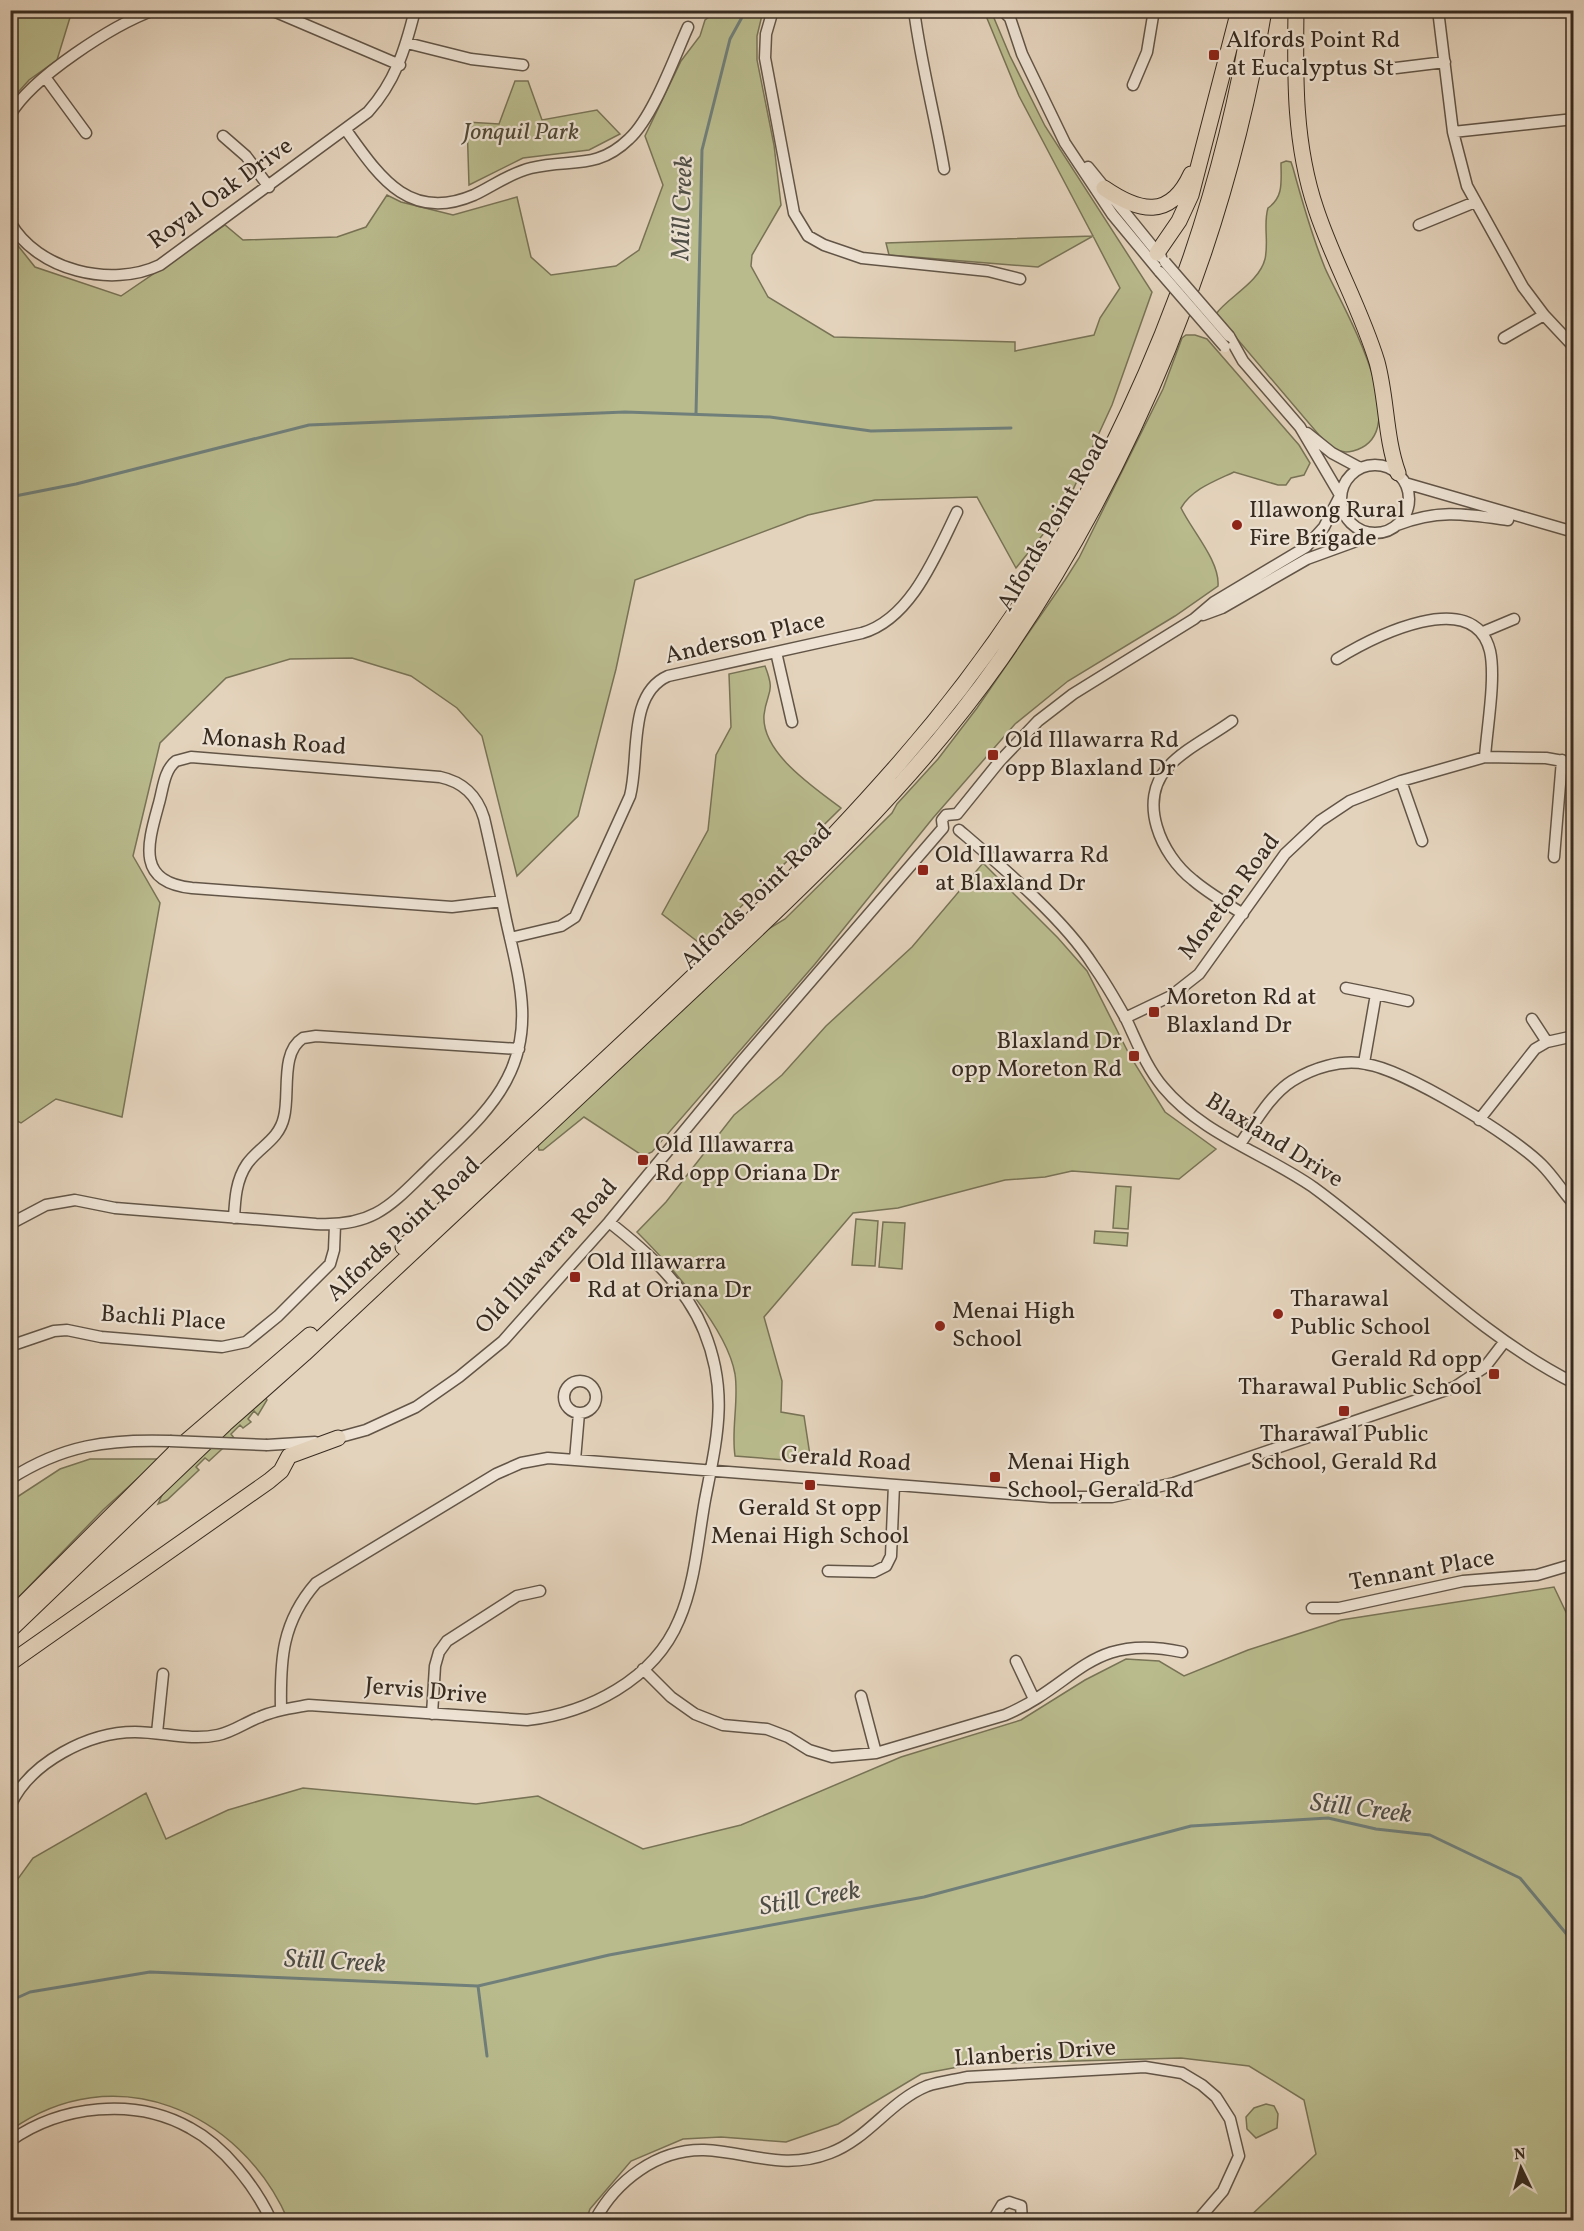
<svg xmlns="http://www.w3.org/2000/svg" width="1584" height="2231" viewBox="0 0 1584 2231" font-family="Vollkorn,serif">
	<rect width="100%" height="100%" fill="#e4d3bc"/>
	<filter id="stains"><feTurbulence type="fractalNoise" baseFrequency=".00333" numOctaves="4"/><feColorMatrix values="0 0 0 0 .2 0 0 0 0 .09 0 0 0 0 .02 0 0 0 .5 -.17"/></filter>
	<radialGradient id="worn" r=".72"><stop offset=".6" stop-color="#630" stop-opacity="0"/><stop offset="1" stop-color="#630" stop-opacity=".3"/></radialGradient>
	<path fill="#b9bb8d" stroke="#787356" stroke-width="1.5" d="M11,10L72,11L57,60L29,80L11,100Z
		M717,11H763L757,36V60L774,145L781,205L752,255L751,266L768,297L834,337L1015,342V351L1094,335L1100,318L1120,288L1093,236L1038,267L889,255L886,243L1093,236L1019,96L984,11H991L1010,56L1045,126L1152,292L1112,405L1065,507L1016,568L977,497L875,500L808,515L635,580L616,669L578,816L517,876L482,736L457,708L411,676L352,658L290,659L226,678L160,743L133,856L160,903L122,1117L56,1099L21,1123L11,1118V237L35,267L121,296L225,225L243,240L337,237L366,227L387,195L401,202L453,215L517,197L531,257L551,275L616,266L639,250L663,185L645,136L681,61L700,36L705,20Z
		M515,81H528L542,120L597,110L620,134L589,150L523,158L469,185L467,122L499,124Z
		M1286,161L1291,162L1293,168C1302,201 1312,236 1325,268C1339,301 1420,434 1353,451C1337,455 1329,446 1319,435L1216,314C1228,297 1259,283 1265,259C1269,242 1263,224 1268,208C1284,197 1281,181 1281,163Z
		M1186,335H1195L1207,339L1299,445L1310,463L1304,475L1291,478L1286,485H1278L1234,472C1215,481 1192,489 1181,508C1192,531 1220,561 1218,586L1175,616L1068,681L1015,724L933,818L815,964L652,1152L643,1156L584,1117L543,1150H539L538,1146L550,1132L765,931L785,919L892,813L897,804L938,759L977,708L1065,580L1079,558L1163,389L1182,338Z
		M765,666C776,694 767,690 764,715C761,753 815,788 841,808L702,945L662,914L708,830L716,755L731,727L729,674Z
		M983,863L1058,938L1087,971L1130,1056L1165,1112L1216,1149L1179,1179L1072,1171L1045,1177L1005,1180L898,1208L853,1213L764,1317L782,1381L781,1412L804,1416L811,1462L735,1456C731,1429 739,1401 735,1374C727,1328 670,1265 637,1232L666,1202L734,1115L782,1075L826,1026L912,947Z
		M1116,1186L1131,1187L1128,1229L1113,1228Z
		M856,1219L878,1221L875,1266L852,1265Z
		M883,1222L905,1223L902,1269L879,1267Z
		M1095,1231L1128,1233L1127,1246L1094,1243Z
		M265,1396L267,1400L258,1415L254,1411L248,1419L251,1422L243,1428L240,1425L231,1434L234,1438L209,1461L205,1458L196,1467L199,1470L167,1500L158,1504L163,1493Z
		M90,1459H159L103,1510L11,1605V1501L60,1469Z
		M1554,1587L1574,1629L1573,2220H1246L1316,2154L1304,2100L1249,2066L1181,2058L974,2064L921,2074L838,2124L786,2142L721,2137L683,2139L631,2161L590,2209L586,2220H288C240,2110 114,2057 11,2130V1885L15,1883L33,1858L146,1793L166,1839L228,1810L303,1788L476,1804L538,1796L643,1849L741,1825L901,1757L1021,1720L1085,1680L1126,1659L1159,1661L1184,1676L1248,1650L1341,1620Z
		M1266,2104L1274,2106L1278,2114L1277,2128L1256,2138L1247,2129L1246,2117L1254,2108Z"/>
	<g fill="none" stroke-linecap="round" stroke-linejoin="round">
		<path stroke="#707f7a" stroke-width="3" d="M696,414L702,150L730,39L746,10
			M10,497L76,484L309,425L625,412L770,417L871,431L1011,428
			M478,1986L487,2056
			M10,2001L30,1992L150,1972L478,1986L609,1955L924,1897L1191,1826L1328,1818L1376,1829L1430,1835L1520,1878L1574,1943"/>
		<g stroke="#625547" stroke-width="13">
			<path id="minor" d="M271,10L400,65
				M773,10L766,34L765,58L794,213L808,236L824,245L862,258L988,271L1020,279
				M914,10C921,64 935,116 944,169
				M1438,10L1453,132L1467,186L1523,287L1544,315L1574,347
				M1005,13L1010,18L1022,54L1065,143L1112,214L1160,272
				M407,43L471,59L523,65
				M1396,68L1445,62
				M45,77L86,133
				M1133,85L1147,52L1154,10
				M10,115C32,77 113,25 154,10
				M346,130C379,176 409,223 474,195C493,186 510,173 531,168C570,158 596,171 629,139C653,117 674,58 688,27
				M1453,132L1574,119
				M223,136L246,156L269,187
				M1088,167L1161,257
				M10,222C37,271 112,288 160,265L368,112C395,82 405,50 415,10
				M1419,225L1475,202
				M1229,336L1243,361L1300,427L1340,495
				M1504,338L1544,315
				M1307,433L1332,453L1360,468
				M1341 499a34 34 0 1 1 68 0a34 34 0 1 1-68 0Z
				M1405,483L1574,532
				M1397,525C1439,509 1465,514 1508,520
				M1203,615L1222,608L1307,559L1373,535
				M1483,632L1514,619
				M776,652L792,722
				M1337,659C1373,637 1474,585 1490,651C1496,678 1487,728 1485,757
				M1232,721C1213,735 1184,749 1168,767C1137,801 1161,855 1193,880C1208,893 1226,903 1243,914
				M1401,781L1422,841
				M957,814L999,762L1038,721L1073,694L1194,619L1214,602L1306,547L1324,527L1340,496
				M943,828L942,820L946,815L957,814
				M959,830C1001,866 1064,919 1093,965C1105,982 1116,1001 1126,1019C1137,1042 1146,1067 1163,1087C1202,1134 1264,1153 1313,1187C1401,1251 1475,1333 1574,1383
				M1554,857L1562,760
				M510,938L561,926L575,917L630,796C640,758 627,694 668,676L862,633C911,619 936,555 957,512
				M1346,988L1376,994L1364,1063
				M1376,994L1408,1001
				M1125,1018L1171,996L1199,974L1285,854L1320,821L1350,801L1401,781L1485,757L1546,758L1574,763
				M1532,1019L1547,1042
				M1479,1120L1535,1049L1547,1042L1574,1036
				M1240,1144C1255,1123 1270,1095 1292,1081C1313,1068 1341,1059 1366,1064C1405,1070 1514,1136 1542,1165C1554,1177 1562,1191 1574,1204
				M234,1218C235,1199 236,1180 247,1164C259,1147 279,1140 284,1117C290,1094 280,1052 303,1038L316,1036L519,1049
				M10,1224L46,1205L75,1200L115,1208L316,1224C374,1227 391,1205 429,1168C456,1141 490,1113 507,1079C535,1026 518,975 506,920C499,886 492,852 484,818C477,795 463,782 440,777L191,757L176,761C164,770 163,789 159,803C148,843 135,882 192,888L452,907L502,901
				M10,1346L54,1331L67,1330L101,1337L222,1347L246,1342L278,1316L330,1264L334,1250L335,1225
				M564 1397a16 16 0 1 1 32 0a16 16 0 1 1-32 0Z
				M333,1439L366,1430L416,1407L459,1377L503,1341L609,1222L742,1061L943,828
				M267,1445L315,1442
				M575,1460L579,1413
				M10,1479C63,1445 108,1439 170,1441
				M828,1571L874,1572L886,1566L891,1556L894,1485
				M1312,1608H1339L1463,1581L1537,1575L1574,1564
				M1016,1661L1034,1699
				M643,1669L671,1697L695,1714L723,1725L767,1729L788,1737L809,1750L832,1757L876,1753L1005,1715C1078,1684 1089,1632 1182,1652
				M861,1696L876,1753
				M281,1709C280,1659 282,1622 316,1583L496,1474L521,1463L548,1458L575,1460L1051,1497H1112L1174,1483L1455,1387L1485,1367L1505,1341
				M432,1714L435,1666L439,1652L447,1641L517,1596L540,1591
				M157,1733L163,1674
				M10,1806C30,1762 89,1732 135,1732C163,1732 190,1741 218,1735C233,1732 246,1722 260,1717C275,1710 292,1708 309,1705L527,1720C588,1713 654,1680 679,1620C695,1584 698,1539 705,1500C717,1438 729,1392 704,1331C686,1286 646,1251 609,1222
				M10,2141C61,2105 135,2097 190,2128C224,2146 255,2186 271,2220
				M595,2220C616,2181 657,2149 704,2150C750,2152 783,2171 830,2153C868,2139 890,2101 927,2086C939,2082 954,2080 967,2077L1145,2067L1182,2073L1202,2085L1216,2097L1230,2119L1239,2156L1223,2191L1198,2220
				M993,2220L1002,2205L1009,2202L1021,2206L1022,2220"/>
		</g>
		<g stroke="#372b20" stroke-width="17">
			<path id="highway" d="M1296,10C1295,78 1294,144 1316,209C1333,261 1361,309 1377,362C1387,399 1385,437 1398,473
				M1104,188C1139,212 1170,220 1191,174
				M1157,253L1179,221L1191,195L1239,10
				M403,1247C572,1088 748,936 900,762C1085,551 1208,288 1252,10
				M10,1617L182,1445L310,1335
				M10,1630L225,1424L304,1354C428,1238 552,1122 676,1006C792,897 910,789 1001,659C1134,466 1226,241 1264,10
				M10,1663L269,1481L281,1471L289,1456L338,1438"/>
		</g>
		<use href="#minor" stroke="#ede2d3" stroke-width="10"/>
		<use href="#highway" stroke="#e4d3bc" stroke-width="15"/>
		<g stroke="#625547" stroke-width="13" stroke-linecap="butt">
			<path id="minor-bridge" d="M1165,262L1229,336
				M1160,272L1225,347
				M170,1441L267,1445"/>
		</g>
		<use href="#minor-bridge" stroke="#ede2d3" stroke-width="10"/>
	</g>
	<g fill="#8f2418" stroke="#ede2d3" stroke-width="2">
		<rect x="1208" y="49" width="12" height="12" rx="3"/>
		<circle cx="1237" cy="525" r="6"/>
		<rect x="987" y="749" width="12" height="12" rx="3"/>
		<rect x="917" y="864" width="12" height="12" rx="3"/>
		<rect x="1148" y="1006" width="12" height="12" rx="3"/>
		<rect x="1128" y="1050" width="12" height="12" rx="3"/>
		<rect x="637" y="1154" width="12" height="12" rx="3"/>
		<rect x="569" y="1271" width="12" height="12" rx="3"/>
		<circle cx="1278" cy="1314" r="6"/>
		<circle cx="940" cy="1326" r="6"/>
		<rect x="1488" y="1368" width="12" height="12" rx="3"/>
		<rect x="1338" y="1405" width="12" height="12" rx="3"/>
		<rect x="989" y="1471" width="12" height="12" rx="3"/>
		<rect x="804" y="1479" width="12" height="12" rx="3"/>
	</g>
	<g text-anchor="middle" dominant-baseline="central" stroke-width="4.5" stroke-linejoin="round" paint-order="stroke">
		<g font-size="24" fill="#372b20" stroke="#ede2d3" text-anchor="start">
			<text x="1226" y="41">Alfords Point Rd<tspan x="1226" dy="28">at Eucalyptus St</tspan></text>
			<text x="1249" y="511">Illawong Rural<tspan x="1249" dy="28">Fire Brigade</tspan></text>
			<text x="1005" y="741">Old Illawarra Rd<tspan x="1005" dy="28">opp Blaxland Dr</tspan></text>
			<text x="935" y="856">Old Illawarra Rd<tspan x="935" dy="28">at Blaxland Dr</tspan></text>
			<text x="1166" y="998">Moreton Rd at<tspan x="1166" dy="28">Blaxland Dr</tspan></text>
			<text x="1122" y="1042" text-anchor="end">Blaxland Dr<tspan x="1122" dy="28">opp Moreton Rd</tspan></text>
			<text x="655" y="1146">Old Illawarra<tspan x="655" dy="28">Rd opp Oriana Dr</tspan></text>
			<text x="587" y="1263">Old Illawarra<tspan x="587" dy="28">Rd at Oriana Dr</tspan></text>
			<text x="1290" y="1300">Tharawal<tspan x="1290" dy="28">Public School</tspan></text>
			<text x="952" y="1312">Menai High<tspan x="952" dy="28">School</tspan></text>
			<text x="1482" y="1360" text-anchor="end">Gerald Rd opp<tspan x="1482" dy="28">Tharawal Public School</tspan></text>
			<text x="1344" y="1435" text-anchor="middle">Tharawal Public<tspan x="1344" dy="28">School, Gerald Rd</tspan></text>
			<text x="1007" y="1463">Menai High<tspan x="1007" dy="28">School, Gerald Rd</tspan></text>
			<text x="810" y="1509" text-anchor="middle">Gerald St opp<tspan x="810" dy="28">Menai High School</tspan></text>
		</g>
		<g font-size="24" font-style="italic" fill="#514836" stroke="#ede2d3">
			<text x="521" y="133">Jonquil Park</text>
		</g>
		<g font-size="24" fill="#372b20" stroke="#ede2d3">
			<text transform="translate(221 194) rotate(-36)">Royal Oak Drive</text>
			<text transform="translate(1054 523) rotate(-60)">Alfords Point Road</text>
			<text transform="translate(745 639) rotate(-13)">Anderson Place</text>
			<text transform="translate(274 743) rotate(4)">Monash Road</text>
			<text transform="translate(757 897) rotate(-44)">Alfords Point Road</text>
			<text transform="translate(1230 897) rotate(-53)">Moreton Road</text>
			<text transform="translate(1274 1141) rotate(32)">Blaxland Drive</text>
			<text transform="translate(404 1230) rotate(-43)">Alfords Point Road</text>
			<text transform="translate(547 1257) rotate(-48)">Old Illawarra Road</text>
			<text transform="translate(163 1319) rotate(4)">Bachli Place</text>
			<text transform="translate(846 1460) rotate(4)">Gerald Road</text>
			<text transform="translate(1422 1571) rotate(-10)">Tennant Place</text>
			<text transform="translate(426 1692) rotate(5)">Jervis Drive</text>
			<text transform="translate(1035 2054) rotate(-4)">Llanberis Drive</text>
		</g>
		<g font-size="26" font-style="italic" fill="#4f4e46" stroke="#ede2d3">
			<text transform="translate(683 208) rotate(-88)">Mill Creek</text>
			<text transform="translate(1361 1809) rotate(7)">Still Creek</text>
			<text transform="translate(810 1899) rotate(-10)">Still Creek</text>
			<text transform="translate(335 1962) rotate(3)">Still Creek</text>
		</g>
	</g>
	<rect width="1584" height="2231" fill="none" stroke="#e4d3bc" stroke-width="36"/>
	<rect x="12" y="12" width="1560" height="2207" fill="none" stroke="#372b20" stroke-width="3"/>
	<rect x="18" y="18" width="1548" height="2195" fill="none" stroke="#372b20" stroke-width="1.5"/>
	<g transform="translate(1521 2168) rotate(355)" stroke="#ede2d3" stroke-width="4.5" paint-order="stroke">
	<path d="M0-4.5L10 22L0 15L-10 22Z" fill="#372b20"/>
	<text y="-9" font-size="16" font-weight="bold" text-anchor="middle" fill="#372b20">N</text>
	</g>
	<rect width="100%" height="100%" filter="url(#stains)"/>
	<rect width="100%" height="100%" fill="url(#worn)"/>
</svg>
